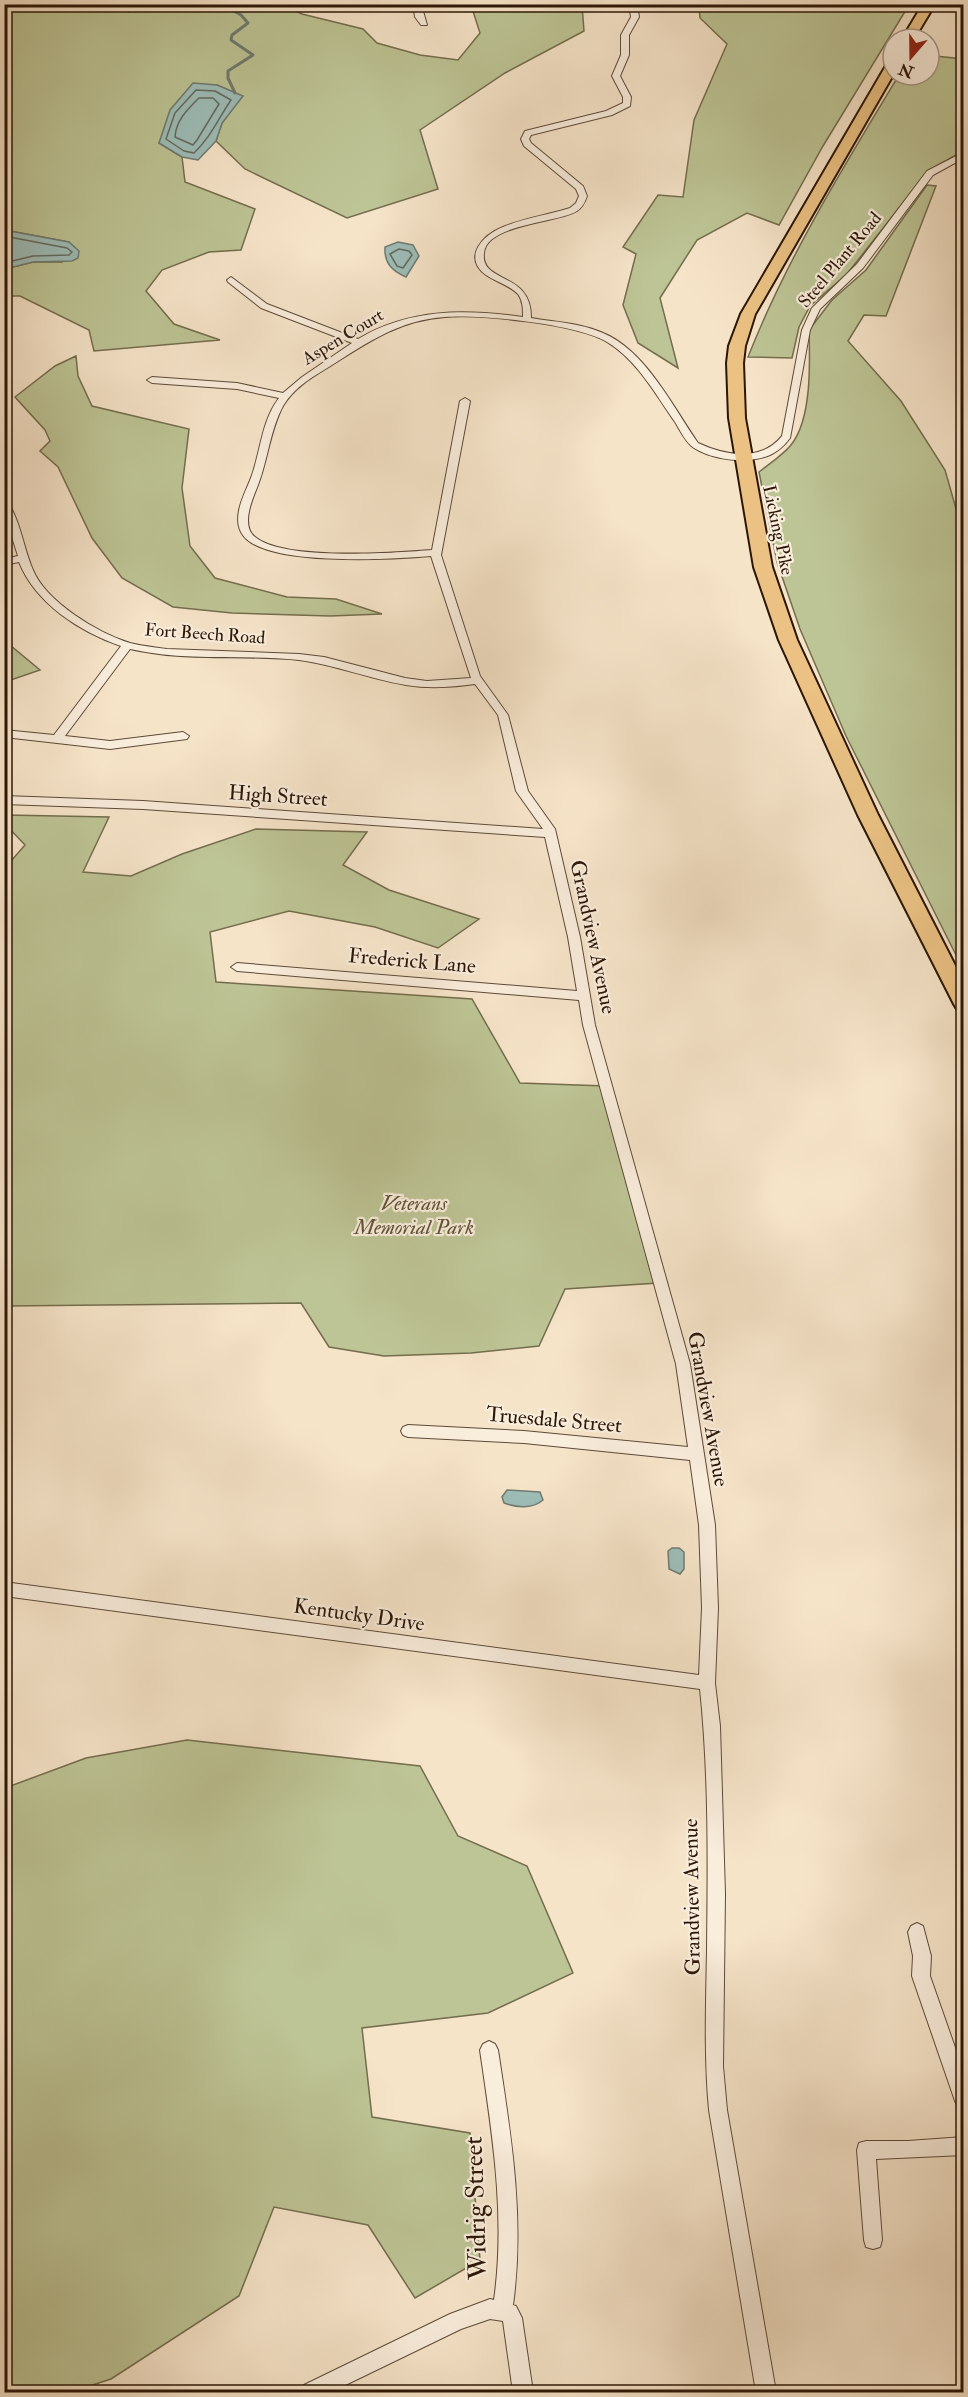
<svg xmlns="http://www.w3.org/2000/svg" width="968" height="2397" viewBox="0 0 968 2397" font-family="'IM FELL Double Pica',serif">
	<rect width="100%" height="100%" fill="#f6e4c9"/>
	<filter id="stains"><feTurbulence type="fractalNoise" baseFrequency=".00333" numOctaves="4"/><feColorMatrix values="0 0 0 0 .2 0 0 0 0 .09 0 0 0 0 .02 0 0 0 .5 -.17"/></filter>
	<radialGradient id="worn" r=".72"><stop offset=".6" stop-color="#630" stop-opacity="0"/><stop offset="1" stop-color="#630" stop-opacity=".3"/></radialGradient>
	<path fill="#bdc495" stroke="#746d4e" stroke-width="1.5" d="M152,4L283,5L302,14L363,29L377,43L420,55L458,60L480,33L471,5H582L584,31L505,73L420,130L438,189L347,218L245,169L216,141L222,123L242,96L217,85L159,143L182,157L185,182L255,209L241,250L209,252L162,270L146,291L174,324L220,340L94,351L89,330L20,296H5V269L33,262H62L69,242L5,230V5H106L129,12Z
		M699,5H909L823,146L779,225L747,213L697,240L660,298L678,368L638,343L623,305L636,254L623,247L658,195L683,197L694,120L727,44L700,18Z
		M935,56L963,59V151L928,171L847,274L810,306L799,327L792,358L748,357C787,258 844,166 899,75H929V61Z
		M927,185L936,186L886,316L864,315L848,341L901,401L945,470L963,533V969L846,736L800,629L777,562L759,472C769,464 783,455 791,445C812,419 810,362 809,330L832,300L866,270Z
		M76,356L78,376L92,406L189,429L182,488L190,546L215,578L287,597L336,599L382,614L330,616L232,613L173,607L122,578L92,538L58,467L40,451L50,441L45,430L15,397L55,366Z
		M4,641H5L40,670L5,682Z
		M5,815L109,817L83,872L131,876L182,854L256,829L367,832L343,865L389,890L479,919L438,948L375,927L289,911L210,932L216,982L472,999L520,1083L606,1086L658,1283L565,1289L539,1346L471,1353L384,1356L329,1347L301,1303L5,1306L4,869L25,845L5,824Z
		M187,1740L420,1766L458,1836L527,1866L573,1973L488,2013L362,2028L372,2117L470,2133L480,2260L415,2298L368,2225L274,2207L239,2296L111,2379L71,2392H5V1788L86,1758Z"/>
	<path fill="#9dbeb9" stroke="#707b72" stroke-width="1.5" d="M193,83L217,85L243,96L222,123L216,141L198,160L182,157L159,143L170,110Z
		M4,230L69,242L79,251L78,258L72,261L33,262L5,269Z
		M398,242L413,245L419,256L406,277C392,271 384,263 385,247Z
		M507,1490L540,1492L543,1500C533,1509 517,1508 504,1503L502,1497Z
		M672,1548H679L684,1552V1569L680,1574L669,1569L668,1551Z"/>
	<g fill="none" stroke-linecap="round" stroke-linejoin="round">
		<path stroke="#646a60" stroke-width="1.5" d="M196,90L215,91L231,100C218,119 211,137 194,153L184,151L166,139L175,113Z
			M199,98H213L219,104L197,140L193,145L175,137C176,120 188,109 199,98Z
			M4,236L67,248L72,252L69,255L33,256L4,263
			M399,249L409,251L412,255L403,268L397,266L390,254Z"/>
		<path stroke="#707b72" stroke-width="3" d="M222,4L241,15L248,23L232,35L231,40L253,55L228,71V78L235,93"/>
		<g stroke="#5e4a38" stroke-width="2">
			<path id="minor" d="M413,4H421L427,25H421L415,17Z
				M629,4H637L639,17L629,35V55L620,76L631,97L630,106L612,115L531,135L529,139L531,143L583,186L587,196C585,202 583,207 577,211C558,223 486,224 484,253C480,284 532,271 531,318C555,322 581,323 603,333C645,350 673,407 698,443C726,456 761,462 782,436L802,330L812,308L857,264L927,171L964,152V158L933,175L863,268L820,309L810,330L790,438C779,453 766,459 747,460C730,461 708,457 694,448C686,443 680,430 675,422C656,395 637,360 607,342C577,324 481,314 445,317C400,320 368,342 332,365C314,376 294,387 283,406C270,430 268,459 258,485C253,498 240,525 255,537C284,561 393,553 432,550L460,401L465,398L470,401L441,555L480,676L508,715L528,791L555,829L580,937L595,1025L690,1364L715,1525L718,1608L715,1683L720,1726L725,1894L723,2066L727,2110L776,2392H756L709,2110C704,2057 706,2004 707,1950C708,1864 709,1775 700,1689L4,1596V1582L699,1675L702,1608L699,1525L690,1460L524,1443L408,1437L403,1435L401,1431L403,1427L408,1425L524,1431L688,1447L676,1364L583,1025L579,1000L237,971L231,967L237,963L577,991L568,937L545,837L143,809L4,804V796L143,801L543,829L516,791L498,715L475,684C452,687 430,689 406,685C370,679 336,665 299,660C242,654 185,662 130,649L65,736L110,741L183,732L189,736L187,739L110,749L4,737V730L54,735L121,646C80,632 35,603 19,562L4,565V559L18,556L4,512V500L7,501C21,522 23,547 33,570C46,602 98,633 130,643C142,646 154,647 167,649L299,654L324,657L405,678L427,681L471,678L431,556C395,559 258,568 241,532C232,514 246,492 252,475C261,449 262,420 279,398L237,389L152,383L147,380L152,377L237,383L283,393L302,377L352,343L261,308L228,282L227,280L231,277L267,304L358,339C410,308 465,309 523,317C523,309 523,301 518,294C509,285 496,282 486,275C462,257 483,235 503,227C524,218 548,215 570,208L576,203L579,196L576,189L524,146L521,139L525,131L606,111L623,103V97L612,76L621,55V35L631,17Z
				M917,1923L923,1926L931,1956L930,1976L964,2073V2110L958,2107L955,2101L912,1976L913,1956L908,1932L911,1926Z
				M489,2041L495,2044L498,2050C511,2135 525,2219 513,2305L516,2306L522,2318L533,2392H513L503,2321L490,2319L461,2329L331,2392H301L304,2385L450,2314L490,2299L494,2300C506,2216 492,2133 480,2050L483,2044Z
				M964,2137V2155L876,2159L882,2240L880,2247L873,2249L866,2247L864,2240L857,2150L859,2143L866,2141H908Z"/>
		</g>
		<g stroke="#2c1607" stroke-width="4">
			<path id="primary" d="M923,4H935L914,39H902Z
				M893,60V75L755,314L745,346L743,363L745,418L772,567L797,640L878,815L964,983V1011L957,1009L954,1004L858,815L779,640L754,567L729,418L727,363L729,346L741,314L887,64Z"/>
		</g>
		<use href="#minor" fill="#f9eddc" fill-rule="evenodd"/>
		<use href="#primary" fill="#ebc284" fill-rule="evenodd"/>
	</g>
	<g text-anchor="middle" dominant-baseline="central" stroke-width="4.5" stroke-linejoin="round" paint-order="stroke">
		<g font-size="18" fill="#2c1607" stroke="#f9eddc">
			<text transform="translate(840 260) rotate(-50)">Steel Plant Road</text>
			<text transform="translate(343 337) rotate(-31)">Aspen Court</text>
			<text transform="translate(778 530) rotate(78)">Licking Pike</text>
			<text transform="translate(205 634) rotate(4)">Fort Beech Road</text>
		</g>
		<g font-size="21" fill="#2c1607" stroke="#f9eddc">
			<text transform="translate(278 796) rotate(4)">High Street</text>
			<text transform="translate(593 937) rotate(78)">Grandview Avenue</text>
			<text transform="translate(412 961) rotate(5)">Frederick Lane</text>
			<text transform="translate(708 1409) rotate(80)">Grandview Avenue</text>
			<text transform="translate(554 1420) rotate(5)">Truesdale Street</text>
			<text transform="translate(359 1615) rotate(8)">Kentucky Drive</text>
			<text transform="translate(692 1897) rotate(-91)">Grandview Avenue</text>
		</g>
		<g font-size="21" font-style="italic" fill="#5f5339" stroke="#f9eddc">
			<text x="414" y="1203">Veterans<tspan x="414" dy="24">Memorial Park</tspan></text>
		</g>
		<g font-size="26" fill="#2c1607" stroke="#f9eddc">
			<text transform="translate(476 2208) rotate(-92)">Widrig Street</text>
		</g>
	</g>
	<rect width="968" height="2397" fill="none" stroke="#f6e4c9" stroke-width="24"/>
	<rect x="6" y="6" width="956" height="2385" fill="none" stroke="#2c1607" stroke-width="3"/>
	<rect x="12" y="12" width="944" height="2373" fill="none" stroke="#2c1607" stroke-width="1.5"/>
	<g transform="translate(911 57) rotate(200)"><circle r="28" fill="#f9eddc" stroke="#a79787" stroke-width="1.5"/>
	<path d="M0-4.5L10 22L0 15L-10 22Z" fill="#8f2418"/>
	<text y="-9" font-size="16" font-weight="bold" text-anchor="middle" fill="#2c1607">N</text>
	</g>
	<rect width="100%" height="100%" filter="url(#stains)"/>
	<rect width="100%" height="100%" fill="url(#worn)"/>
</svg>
